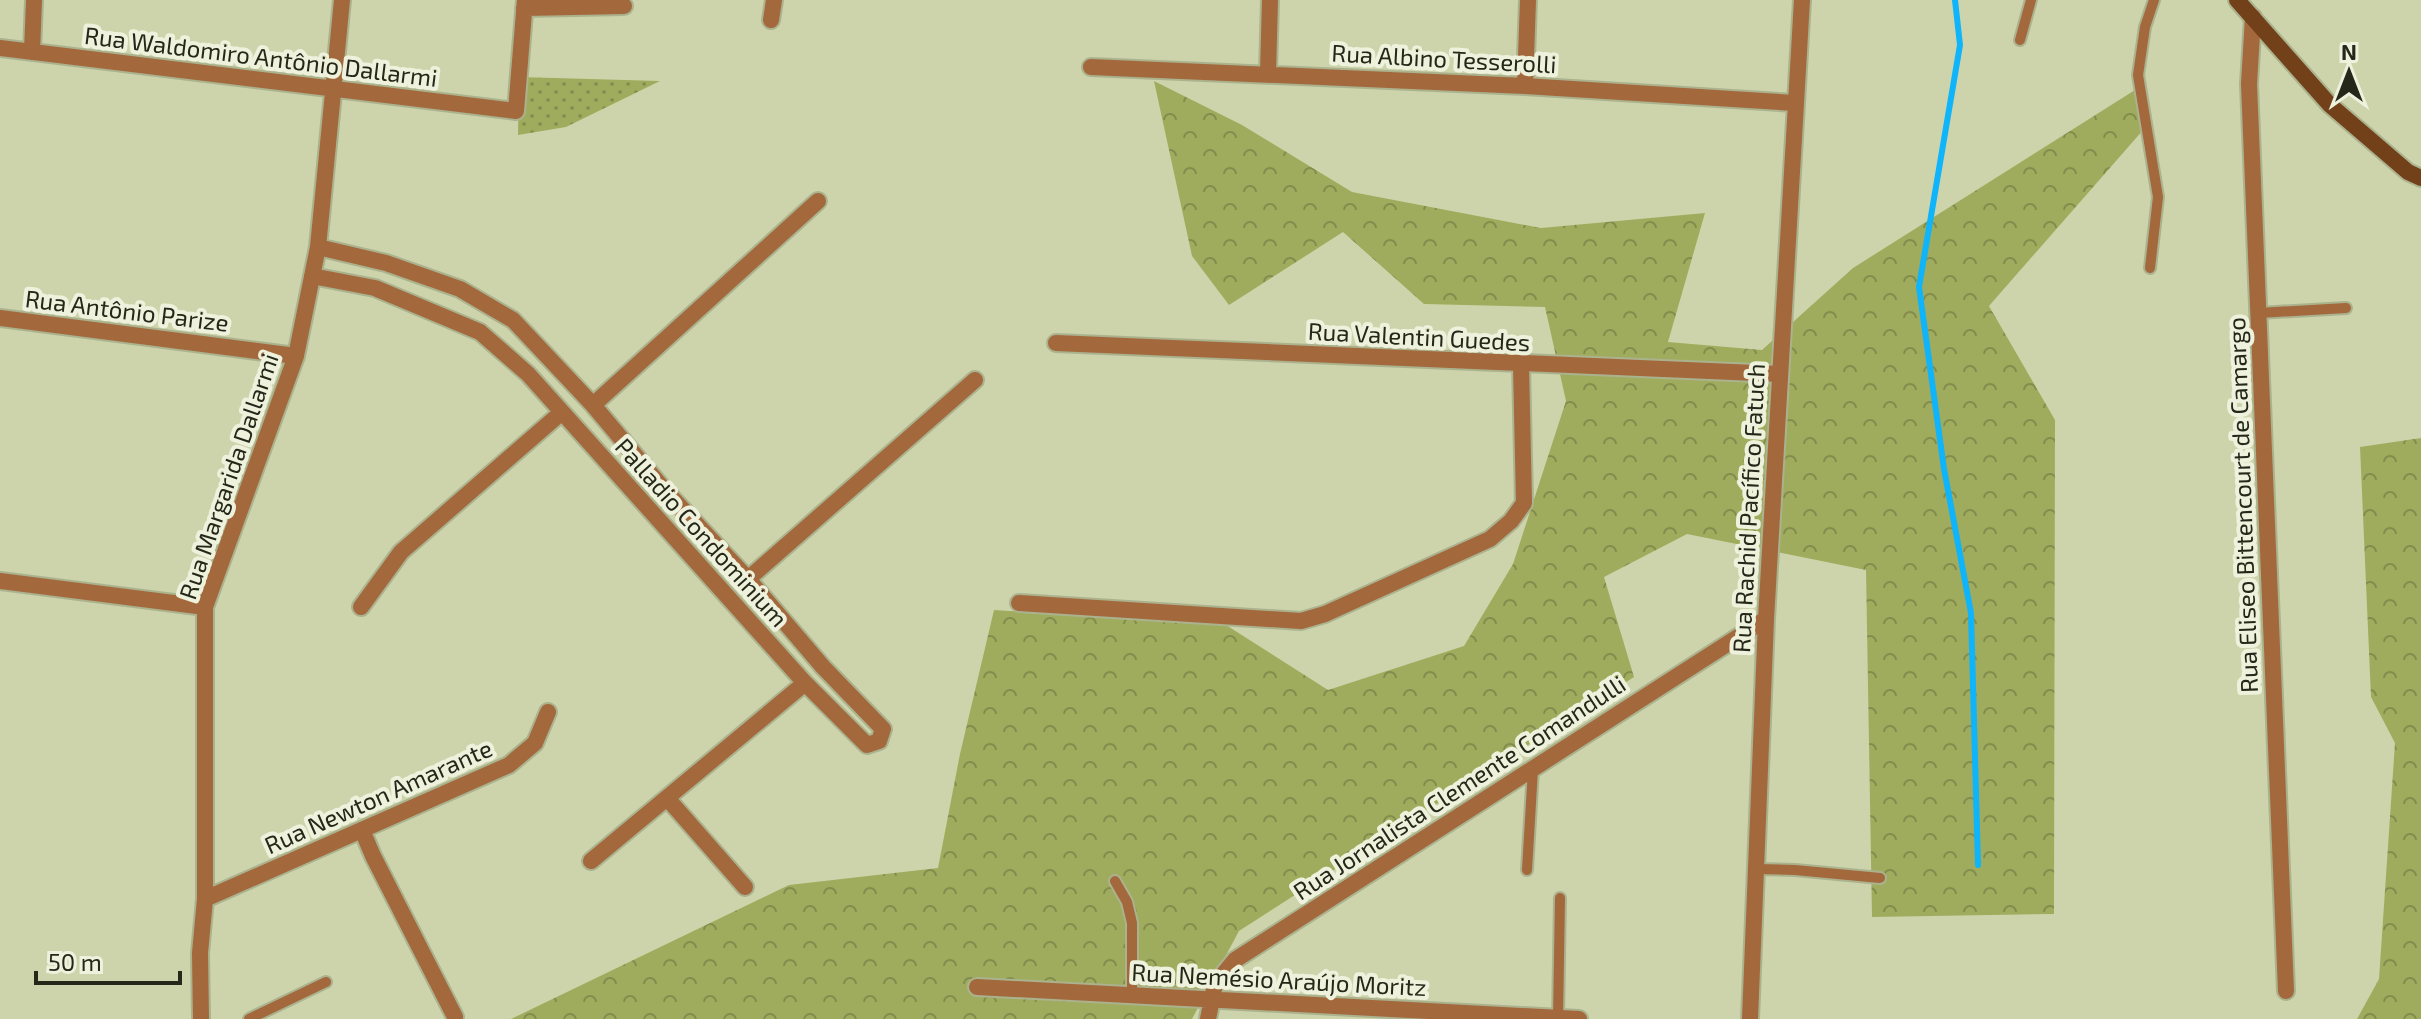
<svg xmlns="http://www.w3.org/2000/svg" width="2421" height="1019" viewBox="0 0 2421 1019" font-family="'Exo 2',sans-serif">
	<defs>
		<pattern id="grass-dots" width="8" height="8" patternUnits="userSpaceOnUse" patternTransform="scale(2)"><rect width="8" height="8" fill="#a0ac5d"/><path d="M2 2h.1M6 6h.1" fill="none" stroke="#828c4c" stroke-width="1.8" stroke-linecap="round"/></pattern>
		<pattern id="forest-crowns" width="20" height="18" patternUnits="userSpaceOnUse" patternTransform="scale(2)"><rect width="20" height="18" fill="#a0ac5d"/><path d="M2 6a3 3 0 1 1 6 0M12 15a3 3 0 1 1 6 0" fill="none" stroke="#828c4c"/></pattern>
	</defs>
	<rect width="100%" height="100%" fill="#cdd4ab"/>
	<path fill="url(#grass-dots)" d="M519,77L660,81L566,127L518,135Z"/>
	<path fill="url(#forest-crowns)" d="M1154,81L1242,125L1352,192L1541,228L1705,213L1668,342L1762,350L1853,268L2135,90L2144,129L1989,306L2055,420L2054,914L1872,917L1866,570L1687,534L1604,577L1634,677L1239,931L1192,1019H511L789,885L938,868L960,754L994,610L1226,625L1328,690L1464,646L1513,564L1566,401L1545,307L1424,304L1343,232L1229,305L1192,256Z
		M2421,438V1019H2357L2379,979L2395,743L2371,697L2360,447Z"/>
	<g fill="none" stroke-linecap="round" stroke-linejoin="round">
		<path stroke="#0fb4fa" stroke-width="6" d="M1955,0L1960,45L1919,287L1944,469L1971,613L1978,865"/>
		<g stroke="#abb28e" stroke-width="14">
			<path id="lane" d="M2020,40L2031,0
				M2150,268L2158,197L2138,75L2145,27L2154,0
				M2258,313L2346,308
				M1757,869L1795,870L1880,878
				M1527,870L1533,769
				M1115,881L1127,902L1132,923V995
				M1558,1018L1560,898
				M249,1019L326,982"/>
		</g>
		<g stroke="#abb28e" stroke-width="20">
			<path id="street" d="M524,8L624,6
				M2253,17L2249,84L2286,991
				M771,20L774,0
				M0,48L516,111L525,0
				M32,52L34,0
				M1091,67L1525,86L1795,103
				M1268,74L1270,0
				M1525,86L1528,0
				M312,276L375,288L480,332L528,374L805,683L867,745L879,741L883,729L823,667L748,579L661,486L593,405L513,320L460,289L386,263L318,247
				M0,318L296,356
				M1056,343L1779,374
				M593,405L818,201
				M748,579L975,380
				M0,581L205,607
				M1019,603L1301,621L1325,614L1490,539L1511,521L1524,503L1521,365
				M361,607L401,552L562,412
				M667,798L745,887
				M362,830L373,856L455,1017
				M591,861L805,683
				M205,899L509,765L535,743L548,712
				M977,987L1579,1019
				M201,1019L200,953L205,899V607L296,356L318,247L342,0
				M1208,1019L1215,984L1235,960L1766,619
				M1750,1019L1766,619L1802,0"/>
		</g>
		<g stroke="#abb28e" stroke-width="20">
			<path id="secondary" d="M2237,0L2330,105L2408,172L2421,178"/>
		</g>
		<use href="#lane" stroke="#a3683c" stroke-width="10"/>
		<use href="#street" stroke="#a3683c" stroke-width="16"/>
		<use href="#secondary" stroke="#734119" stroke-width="16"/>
	</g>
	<g text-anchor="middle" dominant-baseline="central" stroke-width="8" stroke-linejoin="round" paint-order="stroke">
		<g font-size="24" fill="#252818" stroke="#eef2dd">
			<text transform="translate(261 56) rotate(7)">Rua Waldomiro Antônio Dallarmi</text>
			<text transform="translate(1444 58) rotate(3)">Rua Albino Tesserolli</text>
			<text transform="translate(127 310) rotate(7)">Rua Antônio Parize</text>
			<text transform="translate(1419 336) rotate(3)">Rua Valentin Guedes</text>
			<text transform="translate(228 476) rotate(-71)">Rua Margarida Dallarmi</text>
			<text transform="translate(2242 505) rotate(-92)">Rua Eliseo Bittencourt de Camargo</text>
			<text transform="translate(1748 508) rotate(-87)">Rua Rachid Pacífico Fatuch</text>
			<text transform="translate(702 532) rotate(48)">Palladio Condominium</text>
			<text transform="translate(1459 787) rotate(-33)">Rua Jornalista Clemente Comandulli</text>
			<text transform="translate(378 796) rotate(-24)">Rua Newton Amarante</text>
			<text transform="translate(1279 979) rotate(3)">Rua Nemésio Araújo Moritz</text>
		</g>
	</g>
	<g transform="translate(2349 72)" stroke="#eef2dd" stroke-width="6" paint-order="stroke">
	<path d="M0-6L14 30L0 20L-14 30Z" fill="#252818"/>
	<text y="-12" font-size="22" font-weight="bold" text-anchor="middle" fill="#252818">N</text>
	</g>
	<path d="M36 971v12h144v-12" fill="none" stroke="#252818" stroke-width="4"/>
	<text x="48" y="971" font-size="24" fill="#252818" stroke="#eef2dd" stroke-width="6" paint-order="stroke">50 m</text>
</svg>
